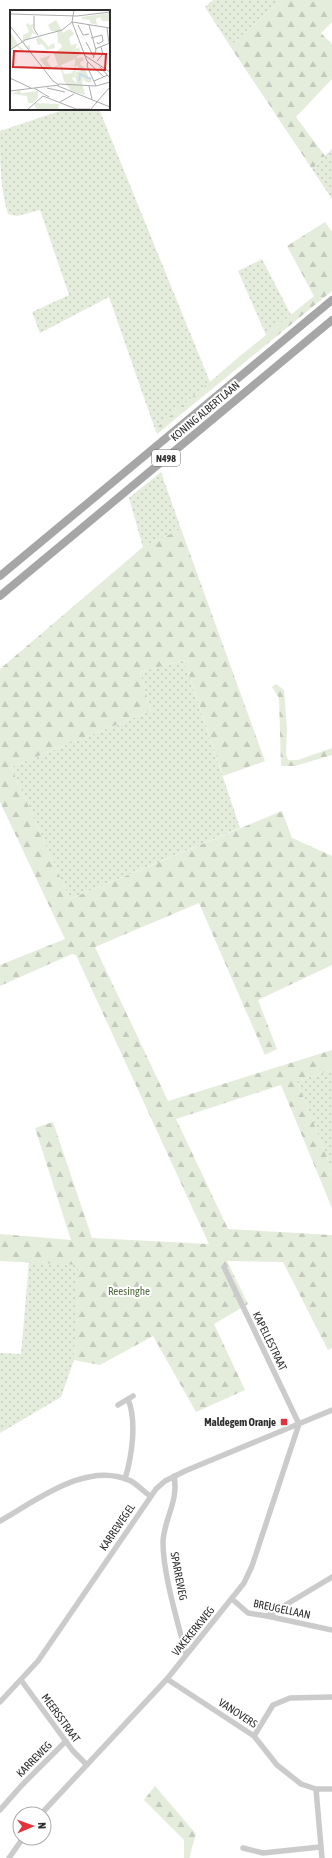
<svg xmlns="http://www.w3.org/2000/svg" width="332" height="1858" viewBox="0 0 332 1858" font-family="'Asap Condensed',sans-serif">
	<defs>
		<pattern id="grass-dots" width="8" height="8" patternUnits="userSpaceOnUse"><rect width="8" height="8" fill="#e4ecdc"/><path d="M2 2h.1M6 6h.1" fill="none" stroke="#c4cbbd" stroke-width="1.8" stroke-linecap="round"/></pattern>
		<pattern id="forest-firs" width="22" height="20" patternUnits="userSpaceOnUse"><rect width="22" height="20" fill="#e4ecdc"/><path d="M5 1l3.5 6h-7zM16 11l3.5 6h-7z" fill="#c4cbbd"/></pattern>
	</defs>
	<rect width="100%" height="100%" fill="#fff"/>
	<path fill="url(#grass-dots)" d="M213,0H282L230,46L205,7Z
		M66,109H99L210,382L155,429L109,297L40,333L32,312L69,295L40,210L17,216L8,214C0,189 0,159 0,131Z
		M332,149V199L312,169Z
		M262,259L291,315L266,335L238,271Z
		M161,472L181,529L143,547L129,498Z
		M184,660L240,828L70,899L11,767L151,711L140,672Z
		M332,1070V1170L297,1081Z
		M29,1262L79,1265L74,1360L61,1397L0,1433V1353L21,1354Z"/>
	<path fill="url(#forest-firs)" d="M282,0H332V22L321,33L332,44V79L296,117L325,156L312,169L230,46Z
		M325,222L332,232V291L157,434L155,429L240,356L314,296L287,246Z
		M181,529L265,761L223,776L184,660L140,672L151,711L11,767L70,899L282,811L292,838L332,856V965L258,1000L277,1049L265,1055L199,903L95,947L168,1101L332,1050V1070L297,1081L332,1170V1208L281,1085L176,1119L228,1229L332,1235V1348L328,1350L283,1262L227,1261L248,1304L214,1324L245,1390L196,1412L153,1336L100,1365L74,1360L78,1265L0,1261V1234L71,1240L35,1128L53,1122L92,1238L209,1244L76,955L72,954L0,986V965L65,939L0,802V669L143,547Z
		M276,684L284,690L287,729L286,755L288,760H298L332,748V755L295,766H281L279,698L272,687Z
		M155,1786L196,1834L189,1858H184V1840L144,1800Z"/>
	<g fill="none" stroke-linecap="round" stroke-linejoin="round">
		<path stroke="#cbcbcb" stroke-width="5.5" d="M224,1267L299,1424
			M118,1405L133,1396
			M174,1476C179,1502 164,1518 163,1542C163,1575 178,1622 186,1655
			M125,1479C132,1456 137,1421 128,1399
			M0,1521C36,1501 87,1460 131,1481C138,1485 144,1492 150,1496
			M232,1599L248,1613L267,1616L332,1630
			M267,1616L332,1577
			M167,1679L254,1736L277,1765L301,1784L316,1789H332
			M21,1680L73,1751L87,1765
			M0,1702L38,1661L156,1489L165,1481L185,1471L332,1410
			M254,1736L273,1705L290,1698L332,1697
			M316,1789L322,1858
			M0,1810L22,1785L66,1741
			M41,1814L167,1679L244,1583L252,1566L299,1424
			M243,1848L263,1853L320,1847
			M9,1858L23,1838"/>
		<path stroke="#a6a6a6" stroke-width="8" d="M0,576L332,300
			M0,596L332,320"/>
	</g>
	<rect fill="#e3333d" stroke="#fff" stroke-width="1.5" x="280" y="1418" width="8" height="8" rx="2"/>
	<g text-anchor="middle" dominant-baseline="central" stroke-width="4" stroke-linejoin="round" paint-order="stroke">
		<rect fill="#fff" stroke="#6d6d6d" stroke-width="1" x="152" y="450" width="28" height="16" rx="3"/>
		<g font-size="10" font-weight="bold" fill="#2e2e2e">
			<text x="166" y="458">N498</text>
		</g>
		<g font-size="11" fill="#2e2e2e" stroke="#fff">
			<text transform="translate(205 411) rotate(-40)">KONING ALBERTLAAN</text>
			<text transform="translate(270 1341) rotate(64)">KAPELLESTRAAT</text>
			<text transform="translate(117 1527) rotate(-56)">KARREWEGEL</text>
			<text transform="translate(179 1576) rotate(79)">SPARREWEG</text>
			<text transform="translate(282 1609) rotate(12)">BREUGELLAAN</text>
			<text transform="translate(193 1631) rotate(-51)">VAKEKERKWEG</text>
			<text transform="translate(238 1713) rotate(33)">VANOVERS</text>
			<text transform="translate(61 1718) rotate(54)">MEERSSTRAAT</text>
			<text transform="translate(34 1759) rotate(-45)">KARREWEG</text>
		</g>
		<g font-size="11" fill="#516a3c" stroke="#fff">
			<text x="129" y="1291">Reesinghe</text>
		</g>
		<g font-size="11" font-weight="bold" fill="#2e2e2e" stroke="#fff" text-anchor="end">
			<text x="276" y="1422">Maldegem Oranje</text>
		</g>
	</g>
	<g transform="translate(10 10)">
		<rect width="100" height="100" fill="#fff"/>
		<path d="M100,3L99,11H92L90,7L86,9L87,15L80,13V10L72,9V7ZM46,10L53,23L59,19L62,21L64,24L59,28L61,35L67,34L65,41L57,44L50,33L44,34L45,38L37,40L32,34L28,35L26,29L30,27L39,37L41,34L48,33L47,21H41L38,15ZM18,13L19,15L24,14L22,19L27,25L22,23L21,27L14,31L16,36L20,35V40H19L13,32V25L19,22L16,14ZM0,21L9,36L14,40L12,42L7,36L1,39ZM66,55L73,56L78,65L77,68L72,65L73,71L76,72L72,71L69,64V67H65L66,62L71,61ZM10,80L11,83L28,81V88L23,93H18L17,86L1,84ZM24,94L25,93L49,94L48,100H27Z" fill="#e4ecdc"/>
		<path d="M54,35L58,44L69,37L71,43L66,48L73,47L74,50L70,52L71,56L66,55L65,67L62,68L67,74L65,67H69V63L81,69L82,72H76L70,64L75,85L61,81L54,71L50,56L38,60L30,49L41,45L37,51L42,58L48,55L44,44ZM65,49V55L59,56H65L64,61L60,62L64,63L54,64L51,55Z" fill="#e4ecdc" fill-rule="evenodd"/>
		<path fill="none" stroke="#c9ddeb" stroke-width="2" d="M69,71L70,64L81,69"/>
		<path fill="none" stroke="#ababab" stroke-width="1" d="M64,0L62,12L77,51L94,67M0,4L67,6L100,2M24,6V19L28,25M62,12L100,18M68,15L73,25L79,24M79,15L86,40L83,48M0,16L43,71L49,75L0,81M97,18L99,33M81,28L92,25L93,31L88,34L87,32M76,32L84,47M85,39L100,33M0,40L15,30L52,20L62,12M74,45L100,62M87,51L93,44L91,37M78,52L77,56L86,76M90,57L100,68M0,68L21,78M84,71L98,65M49,74L86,76L100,72M48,76L100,97M79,76L82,89M24,78L39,87M37,78L55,82M50,92L64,84M17,100L33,86L66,99H80M80,100L100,77"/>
		<path fill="#d62828" fill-opacity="0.15" stroke="#d62828" stroke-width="2" d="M4,41L96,44L95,60L3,57Z"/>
		<rect width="100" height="100" fill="none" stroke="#2e2e2e" stroke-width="2"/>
	</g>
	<g transform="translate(32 1826) rotate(88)"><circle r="19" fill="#ffffff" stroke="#ababab"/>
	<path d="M0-3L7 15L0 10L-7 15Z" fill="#e3333d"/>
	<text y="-6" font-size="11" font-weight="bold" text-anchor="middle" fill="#2e2e2e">N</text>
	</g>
</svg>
